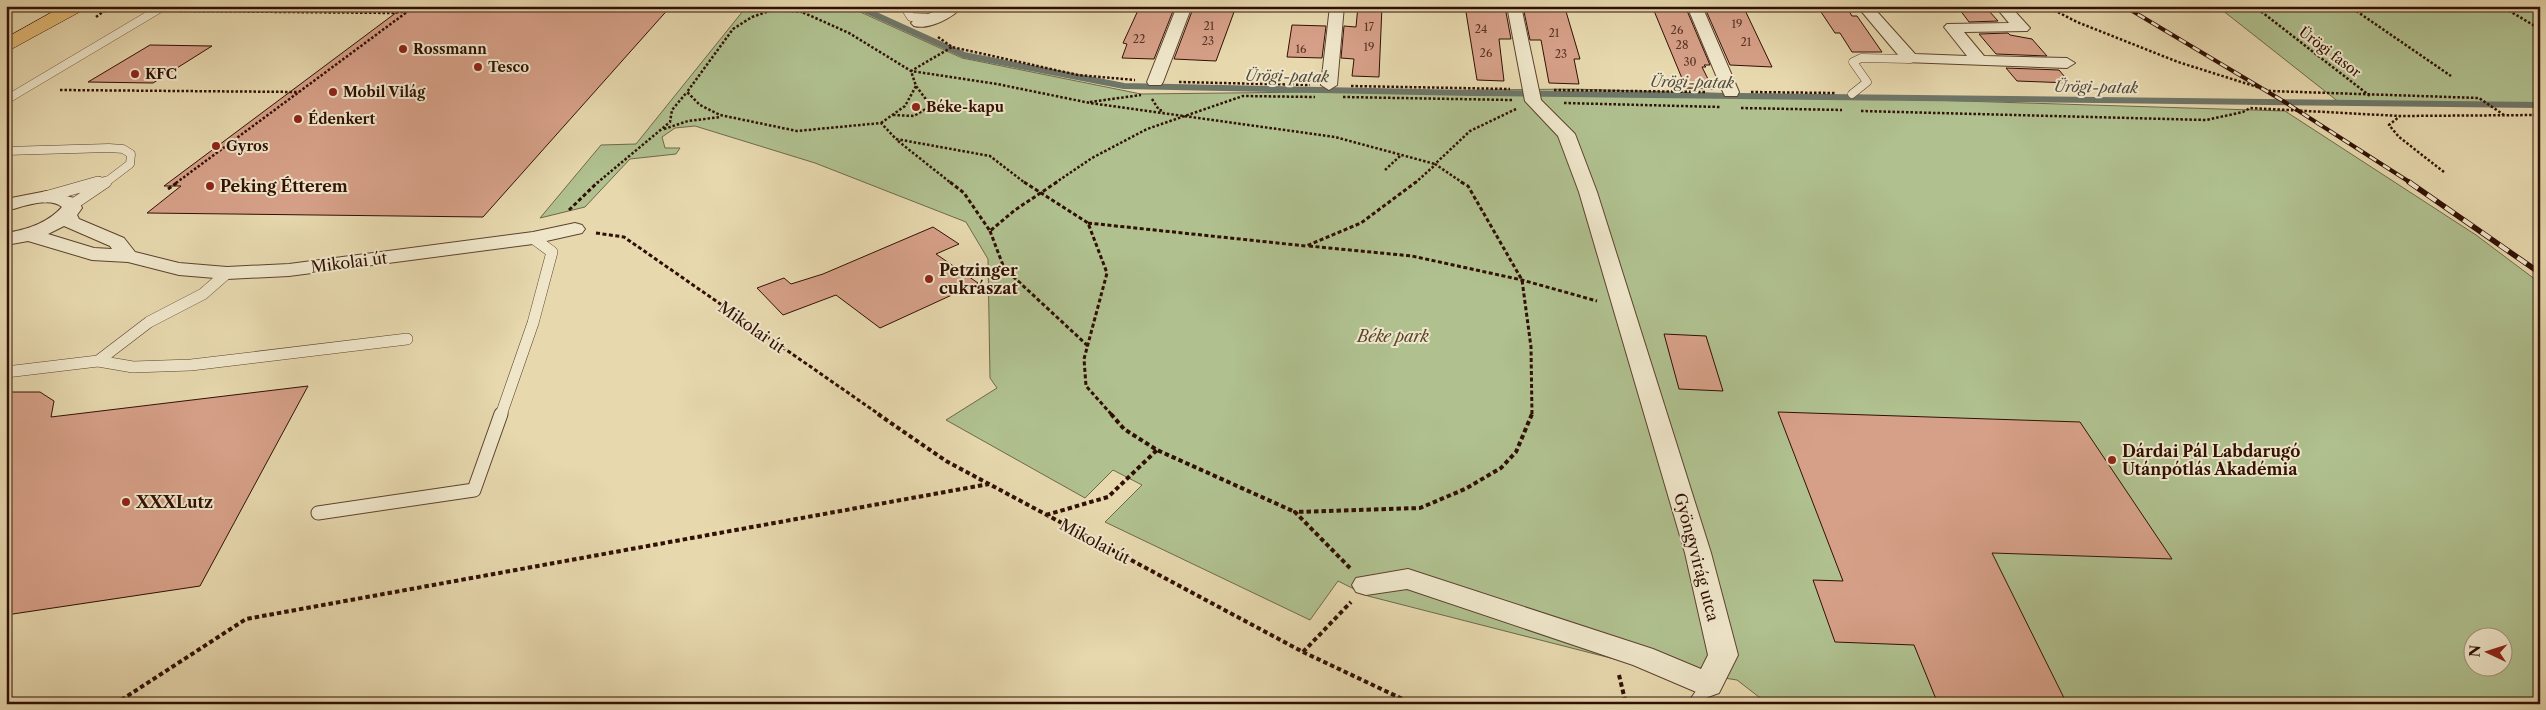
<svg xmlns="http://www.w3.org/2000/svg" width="2546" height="710" viewBox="0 0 2546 710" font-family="'Libre Caslon Text',serif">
	<rect width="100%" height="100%" fill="#e7d8ae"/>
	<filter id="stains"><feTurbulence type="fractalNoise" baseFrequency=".004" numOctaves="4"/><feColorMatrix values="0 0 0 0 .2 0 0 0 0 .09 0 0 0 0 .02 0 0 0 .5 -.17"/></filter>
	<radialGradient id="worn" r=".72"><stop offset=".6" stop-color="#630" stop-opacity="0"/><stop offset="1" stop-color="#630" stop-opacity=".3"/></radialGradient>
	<path fill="#b0c08f" stroke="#70684a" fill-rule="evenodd" d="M747,6H847L962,58L1141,94L1573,89L2285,111L2476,235L2540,283V704H1768L1737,680L1634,664L1368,596L1338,581L1310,620L1105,522L1142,485L1113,470L1085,498L946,420L997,388L990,378L988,259L966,222L815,163L695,126L675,128L662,137L665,148H680L676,154L630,159L585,207L540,218L601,145L636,144ZM2474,638H2504V668H2474Z
		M2217,6H2540V105L2340,103Z"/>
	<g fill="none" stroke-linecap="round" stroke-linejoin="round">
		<path stroke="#6e7668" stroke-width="6" d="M856,6L964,55L1124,86L1472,93L2540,105"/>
	</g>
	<path fill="#d6a088" stroke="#311004" d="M405,6H671L483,217L147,213L181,186H164Z
		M1140,6H1175L1154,59L1122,58L1127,44L1123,43Z
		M1194,6H1228L1226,11L1234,12L1216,61L1174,59Z
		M1358,6H1382L1379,77L1352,76L1354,59L1341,58L1344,26L1356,27Z
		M1465,6L1505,7L1511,39H1499L1504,81L1477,80Z
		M1652,6H1685L1710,65H1704L1706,67H1702L1713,89L1686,88Z
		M1704,6H1743L1772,67L1730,65Z
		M1817,6H1846L1852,16H1857L1882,52H1852L1840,33H1835Z
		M1523,7L1565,8L1580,59H1574L1579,84L1549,83L1541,40H1530Z
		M1960,10L1989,11L1998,21L1969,22Z
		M1292,25L1326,26L1322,58L1287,57Z
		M2008,33L2010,35L2032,39L2047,56L1996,54L1979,34Z
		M150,45L212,46L153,83L88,82Z
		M2006,68L2059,70L2070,83L2017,81Z
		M933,227L959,244L936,254L978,283L880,328L836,295L783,315L757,288L784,278L791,284L823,274Z
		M1664,334L1706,336L1723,391L1679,389Z
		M308,386L200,586L6,615V392H40L54,401L51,417Z
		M1778,412L2080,422L2172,559L1992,553L2067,704H1938L1914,645L1835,642L1813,580L1843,581Z"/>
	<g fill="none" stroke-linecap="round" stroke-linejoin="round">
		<g stroke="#5e422e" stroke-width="9">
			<path id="service-far2" d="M904,6L911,17L931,18
				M1852,94L1867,82L1853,62L1861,58L1910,59
				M6,100L164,6
				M6,151L109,148L123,149L131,154L130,164L105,183
				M94,183L100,181"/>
		</g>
		<g stroke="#5e422e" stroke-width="12">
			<path id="service-far1" d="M45,197L98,182
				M72,205L106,182
				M98,361L133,367L191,365L407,339
				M6,372L98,361L149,322L203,294L227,273
				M501,415L533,323L552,252L533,238"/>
		</g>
		<g stroke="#5e422e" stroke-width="15">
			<path id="service" d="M318,513L474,490L501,414
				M1695,704L1708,685"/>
		</g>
		<g stroke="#5e422e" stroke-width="2">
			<path id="minor" d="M947,6H962C954,18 928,30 914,26L911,23L914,20Z
				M1177,6H1192L1163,82L1161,85H1149L1147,82Z
				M1330,6H1344L1337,85L1329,90L1321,85Z
				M1507,6H1521L1541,100L1575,134L1597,192L1711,553L1738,655L1719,693L1708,697L1633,665L1407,589L1366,595L1356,592L1352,585L1356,578L1408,569L1653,649L1701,669L1708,655L1685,553L1579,192L1558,136L1525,101Z
				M1687,6H1702L1739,92L1737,96H1725L1723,92Z
				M1857,6H1872L1915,54L1967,56L1944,27L1947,24L2009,23L1995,6H2010L2030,28L2027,31L1964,32L1984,56L2067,58L2075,63L2067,68L1904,62Z
				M47,191L78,199L82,208L77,215L79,219L124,238L135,252L179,263L227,267L289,264L533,232L575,223L582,225L585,229L582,233L533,244L289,276L227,279L179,275L128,262L92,260L28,241L6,245V233C26,230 48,223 62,207C49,196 22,207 6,211V199ZM64,226L110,246L112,249L94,248L48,234Z"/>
		</g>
		<g stroke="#311004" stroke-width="1">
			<path id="primary" d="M63,6H86L83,10L6,52V38Z"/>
		</g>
		<path stroke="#311004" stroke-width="2.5" stroke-dasharray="2.5 2" stroke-linecap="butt" d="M784,6L752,17L733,29L687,92L700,105L720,115L797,131L881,123L896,139L990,156L1025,183
			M797,6L802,12L849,33L911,71L997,84L1090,103L1335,137L1435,164
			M2046,6L2077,22L2178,62L2270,91L2479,98L2504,115
			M2254,6L2370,96
			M2349,6L2451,76
			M2501,6L2540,29
			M108,10H118
			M778,10L802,12
			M180,11L392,13L408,11
			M96,17L111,6
			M938,37L952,47L1078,75L1135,80
			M1179,82L1310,85
			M1351,86L1510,89
			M60,90L299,92
			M1554,90L1707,92
			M1751,92L1835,93
			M1343,97L1512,100
			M1152,99L1159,110L1164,111
			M1090,102L1141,95
			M1564,103L1720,107
			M1741,108L1842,110
			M1861,111L2206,120L2243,112L2250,108L2400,116
			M893,115L914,116L931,106L916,86
			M881,123L905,106L916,86L911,71L952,47
			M664,129L688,121L721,117
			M898,141L951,183
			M1385,170L1400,156
			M2444,172L2399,137L2389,125L2400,116L2540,115
			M176,183L415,6
			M597,183L670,122L672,110L687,92
			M1055,183L1092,158L1147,129L1243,96L1315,97
			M1415,183L1435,165
			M1463,183L1435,164L1470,131L1516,109"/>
		<path stroke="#311004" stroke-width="3" stroke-dasharray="4 2.5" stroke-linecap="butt" d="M950,182L964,193L990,231L1015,210L1057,182
			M1024,182L1088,223L1107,273L1084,359L1086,386L1112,415
			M1461,182L1468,186L1522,280L1531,347L1532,415
			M168,189L178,182
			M569,210L598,182
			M1088,223L1306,246L1361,223L1416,182
			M990,231L1004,268L1088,346
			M596,233L624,237L880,415
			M1309,246L1412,256L1522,280L1597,301"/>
		<path stroke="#311004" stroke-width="4" stroke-dasharray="4.5 3" stroke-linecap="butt" d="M878,414L946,461L1303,652L1413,704
			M1111,414L1124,429L1157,450L1295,512
			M1046,515L1108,497L1157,450
			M1350,568L1295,512L1420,508L1465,489L1501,468L1516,452L1532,414
			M1303,652L1351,602
			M1619,675L1626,704
			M115,704L246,619L989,484"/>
		<use href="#service-far2" stroke="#efe6ca" stroke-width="8"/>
		<use href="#service-far1" stroke="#efe6ca" stroke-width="11"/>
		<use href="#service" stroke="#efe6ca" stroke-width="13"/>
		<use href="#minor" fill="#efe6ca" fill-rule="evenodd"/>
		<use href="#primary" fill="#e4bc77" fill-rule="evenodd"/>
		<g stroke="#311004" stroke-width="4">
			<path id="rail-far1" d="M2124,6L2283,101L2411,183"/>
		</g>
		<g stroke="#311004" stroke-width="5.5">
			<path id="rail" d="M2409,182L2540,273"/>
		</g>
		<use href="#rail-far1" stroke="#efe6ca" stroke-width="2.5" stroke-dasharray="8" stroke-linecap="butt"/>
		<use href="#rail" stroke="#efe6ca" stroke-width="4" stroke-dasharray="11" stroke-linecap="butt"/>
	</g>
	<g fill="#8f2418" stroke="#efe6ca" stroke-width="2">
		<circle cx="403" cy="49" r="5"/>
		<circle cx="478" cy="67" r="5"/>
		<circle cx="135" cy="74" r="5"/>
		<circle cx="333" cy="92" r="5"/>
		<circle cx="916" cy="107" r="5"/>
		<circle cx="298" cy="119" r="5"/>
		<circle cx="216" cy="146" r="5"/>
		<circle cx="210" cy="186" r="5"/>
		<circle cx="929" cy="279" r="5"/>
		<circle cx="2112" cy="460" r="5"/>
		<circle cx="126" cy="502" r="5"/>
	</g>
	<g text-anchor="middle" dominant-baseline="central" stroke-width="4" stroke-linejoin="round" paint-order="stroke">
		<g font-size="11" fill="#5a3425">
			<text x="1737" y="24">19</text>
			<text x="1209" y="26">21</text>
			<text x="1369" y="27">17</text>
			<text x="1481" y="29">24</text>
			<text x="1677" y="30">26</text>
			<text x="1554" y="33">21</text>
			<text x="1139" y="39">22</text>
			<text x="1208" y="41">23</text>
			<text x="1746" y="42">21</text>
			<text x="1682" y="45">28</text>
			<text x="1369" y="47">19</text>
			<text x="1301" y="49">16</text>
			<text x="1486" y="53">26</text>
			<text x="1561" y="54">23</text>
			<text x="1690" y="62">30</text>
		</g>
		<g font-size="14" font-weight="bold" fill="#311004" stroke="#efe6ca" text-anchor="start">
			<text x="413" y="49">Rossmann</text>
			<text x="488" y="67">Tesco</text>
			<text x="145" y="74">KFC</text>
			<text x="343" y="92">Mobil Világ</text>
			<text x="926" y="107">Béke-kapu</text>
			<text x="308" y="119">Édenkert</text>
			<text x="226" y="146">Gyros</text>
		</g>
		<g font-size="14" fill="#311004" stroke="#efe6ca">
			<text transform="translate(2330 52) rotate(37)">Ürögi fasor</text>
		</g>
		<g font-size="15" font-style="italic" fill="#554c3e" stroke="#efe6ca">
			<text transform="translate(1287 76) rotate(1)">Ürögi-patak</text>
			<text transform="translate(1692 82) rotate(1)">Ürögi-patak</text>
			<text transform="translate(2096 87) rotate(1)">Ürögi-patak</text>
		</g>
		<g font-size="16" font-weight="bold" fill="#311004" stroke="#efe6ca" text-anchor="start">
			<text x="220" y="186">Peking Étterem</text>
			<text x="939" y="270">Petzinger<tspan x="939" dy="18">cukrászat</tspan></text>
			<text x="2122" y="451">Dárdai Pál Labdarugó<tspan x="2122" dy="18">Utánpótlás Akadémia</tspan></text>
			<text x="136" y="502">XXXLutz</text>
		</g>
		<g font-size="16" fill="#311004" stroke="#efe6ca">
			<text transform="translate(349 262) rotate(-7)">Mikolai út</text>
			<text transform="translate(752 327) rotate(35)">Mikolai út</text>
			<text transform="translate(1095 541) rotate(28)">Mikolai út</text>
			<text transform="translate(1697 557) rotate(75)">Gyöngyvirág utca</text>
		</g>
		<g font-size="16" font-style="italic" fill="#57452e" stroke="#efe6ca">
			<text x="1393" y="336">Béke park</text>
		</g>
	</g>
	<rect width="2546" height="710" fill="none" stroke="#e7d8ae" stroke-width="25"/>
	<rect x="8" y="8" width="2531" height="695" fill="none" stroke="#311004" stroke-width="2.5"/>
	<rect x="12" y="12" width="2521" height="685" fill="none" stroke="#311004"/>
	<g transform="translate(2488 652) rotate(274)"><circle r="24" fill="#efe6ca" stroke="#a3907b"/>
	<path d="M0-4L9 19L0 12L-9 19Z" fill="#8f2418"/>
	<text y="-8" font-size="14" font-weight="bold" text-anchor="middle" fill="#311004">N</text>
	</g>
	<rect width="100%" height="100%" filter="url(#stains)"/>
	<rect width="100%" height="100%" fill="url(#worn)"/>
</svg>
